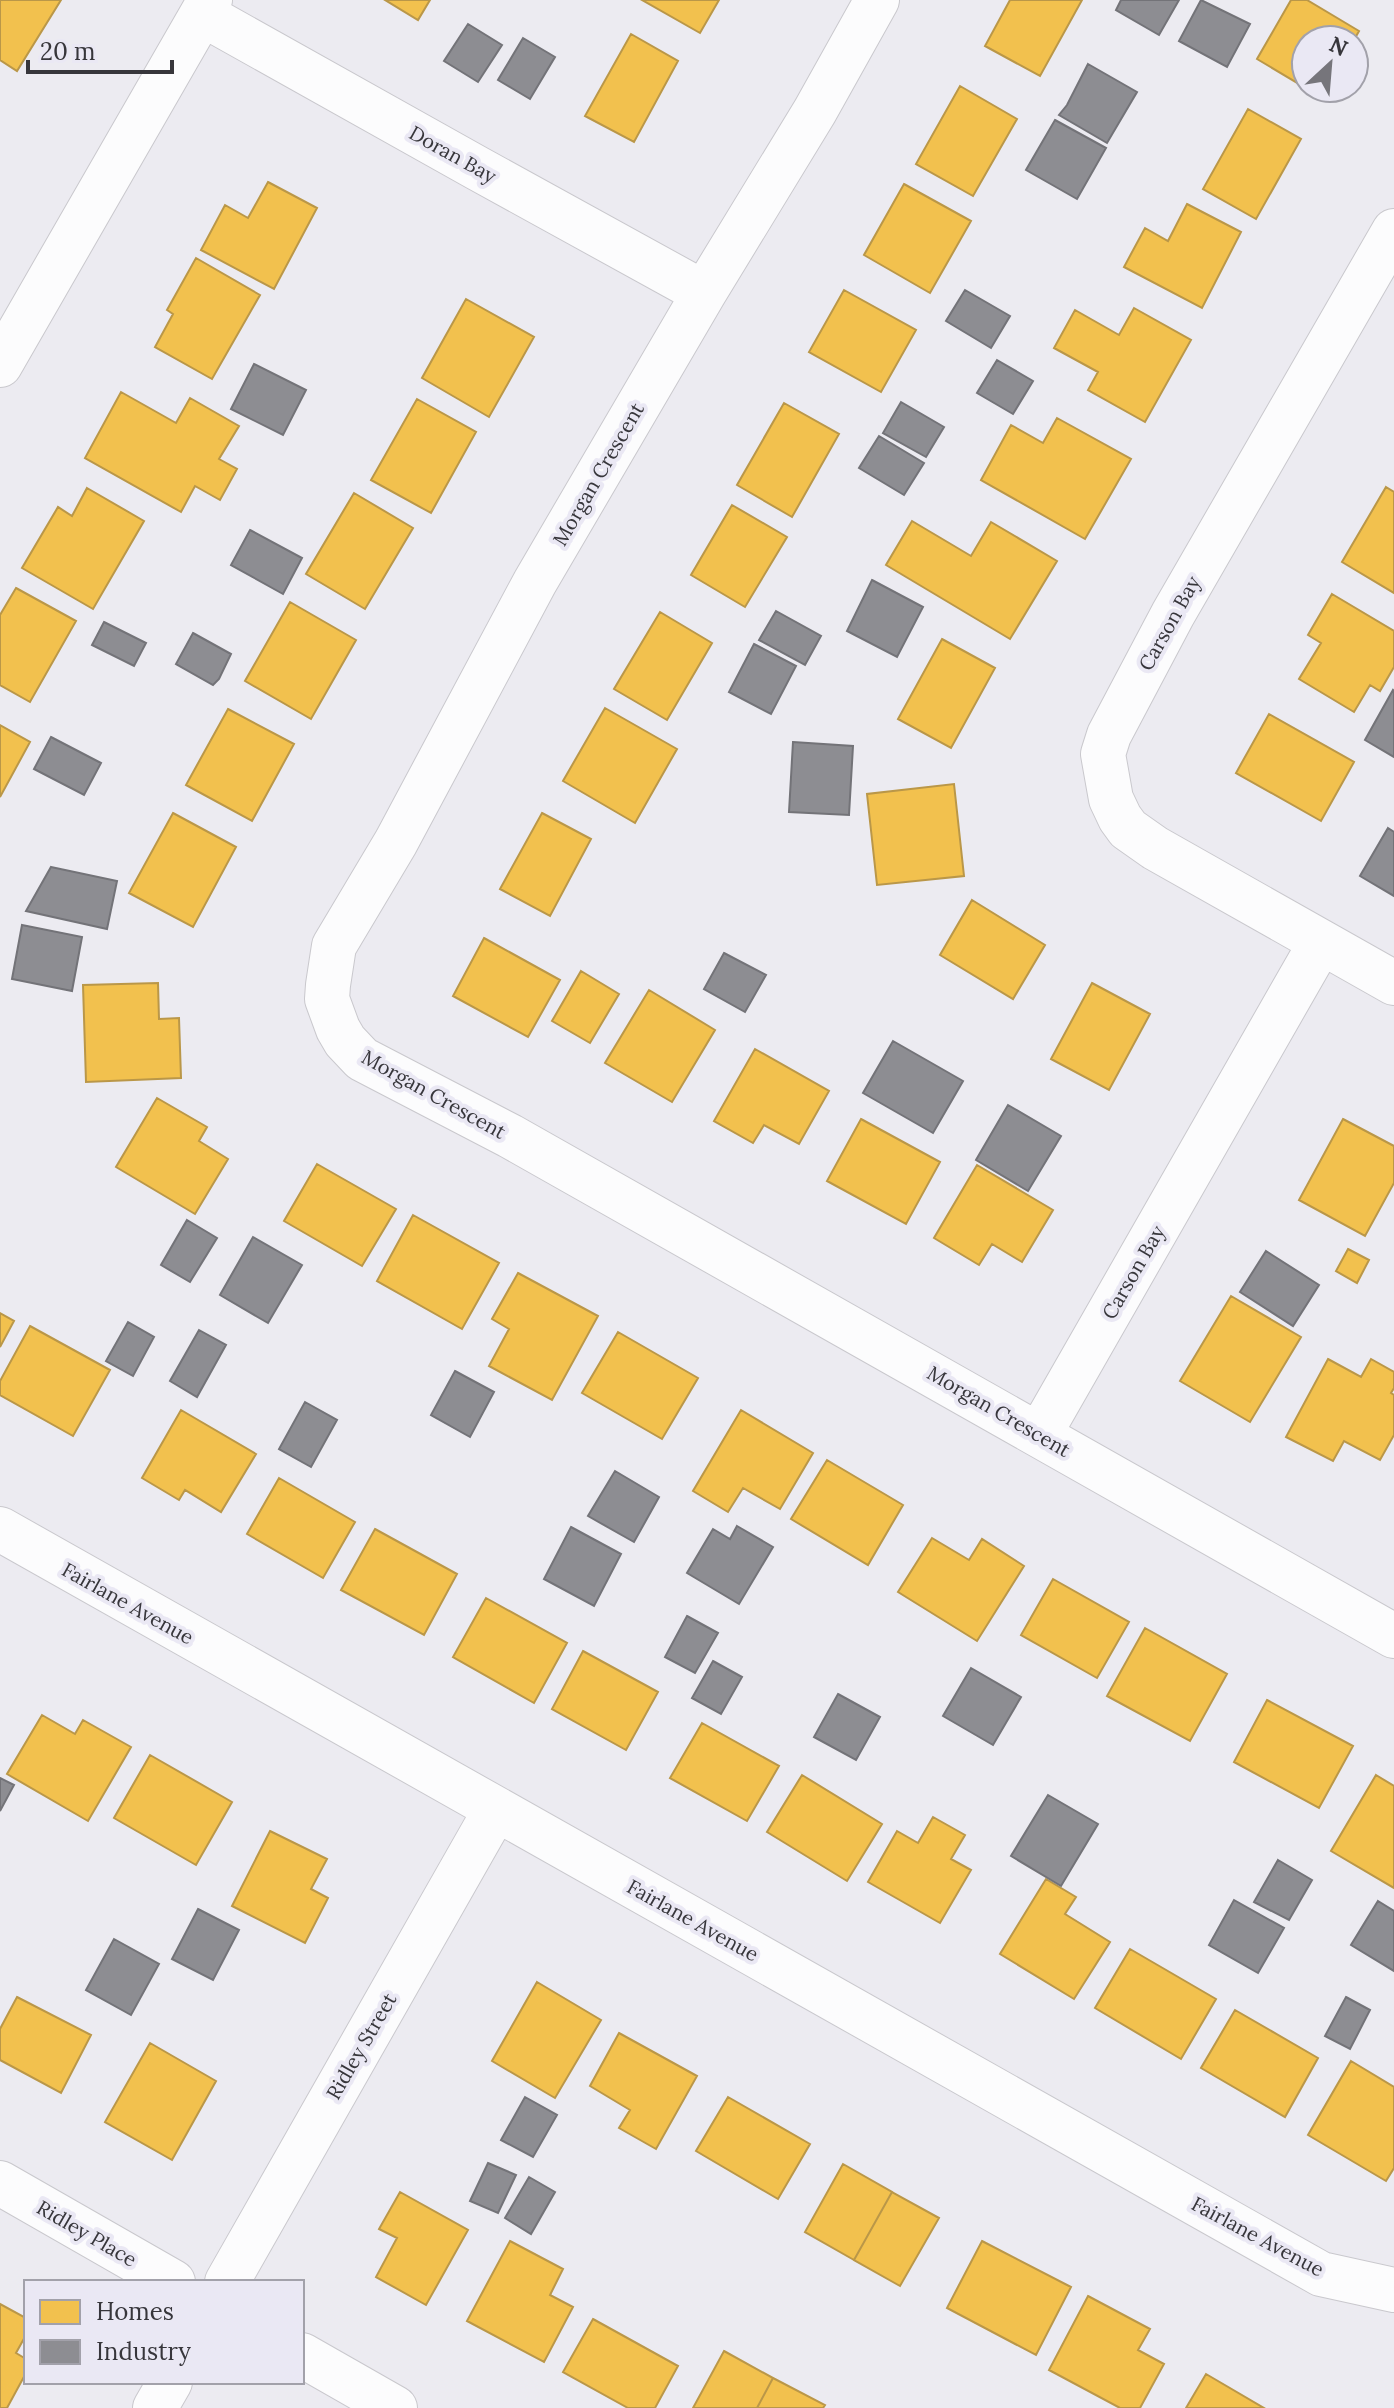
<svg xmlns="http://www.w3.org/2000/svg" width="1394" height="2408" viewBox="0 0 1394 2408" font-family="Lora,serif">
	<rect width="100%" height="100%" fill="#ecebf1"/>
	<path fill="#f2c14e" stroke="#ba9748" stroke-width="2" d="M0,0H61L17,71L0,60Z
		M385,0H430L418,20Z
		M642,0H719L700,33Z
		M1010,0H1082L1040,76L985,46Z
		M1291,0H1307L1359,31L1354,40H1306V88H1326L1321,97L1257,59Z
		M631,34L678,61L634,142L585,116Z
		M960,86L1017,119L973,196L916,164Z
		M1248,109L1301,139L1256,219L1203,189Z
		M268,182L317,208L274,289L201,250L225,205L248,218Z
		M904,184L971,221L930,293L864,255Z
		M1187,204L1241,232L1202,308L1124,267L1145,228L1168,241Z
		M196,258L260,295L212,379L155,347L173,314L167,310Z
		M844,290L916,330L881,392L809,352Z
		M466,299L534,337L489,417L422,378Z
		M1134,308L1191,340L1145,422L1088,390L1098,372L1054,348L1075,310L1119,335Z
		M121,392L176,423L190,398L239,426L219,459L237,469L220,500L195,486L181,512L85,458Z
		M417,399L476,432L431,513L371,480Z
		M784,403L839,434L792,517L737,485Z
		M1057,418L1131,459L1085,539L981,480L1011,425L1043,443Z
		M1386,487L1394,492V593L1342,562Z
		M87,488L144,521L93,609L22,568L58,507L72,516Z
		M354,493L413,528L365,609L306,574Z
		M732,505L787,537L745,607L691,575Z
		M912,521L971,556L991,522L1057,561L1010,639L886,565Z
		M16,588L76,621L30,702L0,685V615Z
		M1332,594L1394,631V667L1380,691L1370,685L1354,712L1299,679L1321,643L1308,635Z
		M290,602L356,640L311,719L245,681Z
		M660,612L712,643L667,720L614,689Z
		M942,639L995,668L951,748L898,719Z
		M605,708L677,749L635,823L563,781Z
		M228,709L294,744L252,821L186,785Z
		M1269,714L1354,762L1321,821L1236,773Z
		M0,725L30,742L0,797Z
		M954,784L964,876L877,885L867,794Z
		M173,813L236,847L193,927L129,893Z
		M542,813L591,839L550,916L500,889Z
		M972,900L1045,945L1013,999L940,955Z
		M484,938L560,980L528,1037L453,996Z
		M581,971L619,994L590,1043L552,1021Z
		M158,983L159,1019L179,1018L181,1078L86,1082L83,985Z
		M1092,983L1150,1014L1109,1090L1051,1059Z
		M649,990L715,1030L672,1102L605,1063Z
		M755,1049L829,1091L799,1144L764,1125L753,1143L714,1121Z
		M157,1098L207,1127L199,1141L228,1159L195,1214L116,1167Z
		M861,1119L940,1162L906,1224L827,1181Z
		M1343,1119L1394,1146V1183L1365,1236L1299,1200Z
		M317,1164L396,1209L362,1266L284,1221Z
		M977,1165L1053,1210L1022,1262L992,1244L979,1265L934,1238Z
		M413,1215L499,1263L462,1329L377,1281Z
		M1348,1249L1369,1260L1357,1283L1336,1271Z
		M518,1273L598,1316L552,1400L489,1366L509,1329L492,1319Z
		M1231,1296L1301,1337L1250,1422L1180,1381Z
		M0,1313L14,1321L0,1347Z
		M30,1326L110,1370L73,1436L0,1395V1381Z
		M618,1332L698,1378L662,1439L582,1393Z
		M1328,1359L1361,1377L1371,1359L1394,1372V1388L1391,1393L1394,1395V1435L1380,1460L1344,1441L1333,1461L1286,1437Z
		M181,1410L256,1454L221,1512L185,1490L179,1500L142,1478Z
		M741,1410L813,1453L780,1509L743,1488L728,1512L693,1491Z
		M827,1460L903,1505L868,1565L791,1519Z
		M279,1478L355,1522L323,1578L247,1534Z
		M375,1529L457,1574L424,1635L341,1590Z
		M932,1538L969,1560L982,1539L1024,1566L977,1641L898,1592Z
		M1053,1579L1129,1622L1097,1678L1021,1635Z
		M486,1598L567,1643L534,1703L453,1657Z
		M1145,1628L1227,1674L1190,1741L1107,1696Z
		M583,1651L658,1692L626,1750L552,1709Z
		M1267,1700L1353,1746L1319,1808L1234,1762Z
		M42,1715L75,1734L83,1720L131,1747L88,1821L7,1774Z
		M702,1723L779,1766L747,1821L670,1778Z
		M150,1755L232,1802L196,1865L114,1818Z
		M802,1775L882,1824L847,1881L767,1832Z
		M1376,1775L1394,1786V1888L1331,1851Z
		M933,1817L965,1835L951,1859L971,1870L940,1923L868,1882L897,1831L918,1843Z
		M270,1831L327,1859L311,1889L328,1898L305,1943L232,1906Z
		M1046,1879L1076,1897L1065,1914L1110,1942L1074,1999L1000,1954Z
		M1130,1949L1216,1999L1181,2059L1095,2008Z
		M537,1982L601,2020L555,2098L492,2061Z
		M17,1997L91,2035L61,2093L0,2060V2029Z
		M1235,2010L1318,2058L1285,2117L1201,2068Z
		M619,2033L697,2076L656,2149L619,2128L630,2110L590,2086Z
		M150,2043L216,2081L172,2160L105,2122Z
		M1351,2061L1394,2087V2168L1386,2181L1308,2135Z
		M728,2097L810,2144L778,2199L696,2151Z
		M843,2164L892,2192L854,2260L805,2232Z
		M400,2192L468,2230L426,2305L376,2277L397,2238L379,2229Z
		M892,2192L939,2218L900,2286L854,2260Z
		M510,2241L563,2269L550,2295L573,2307L544,2362L467,2321Z
		M982,2241L1071,2287L1036,2355L947,2308Z
		M1088,2296L1150,2329L1138,2350L1164,2364L1140,2408H1120L1049,2370Z
		M0,2304L26,2318V2335L16,2353L26,2359V2373L7,2408H0Z
		M593,2319L678,2366L655,2408H628L563,2372Z
		M724,2351L773,2378L757,2408H693Z
		M1206,2374L1264,2408H1186Z
		M773,2378L825,2405L823,2408H757Z"/>
	<path fill="#8d8d92" stroke="#737378" stroke-width="2" d="M1121,0H1179L1159,35L1116,10Z
		M1201,0L1250,24L1227,67L1179,41Z
		M468,24L502,45L478,82L444,61Z
		M523,38L555,57L530,99L498,80Z
		M1088,64L1137,92L1107,143L1059,115L1067,105Z
		M1055,120L1106,148L1077,199L1026,170Z
		M965,290L1010,316L991,348L946,321Z
		M997,360L1033,381L1013,414L977,393Z
		M254,364L306,390L283,435L231,409Z
		M901,402L944,427L926,457L883,433Z
		M879,436L924,463L904,495L859,468Z
		M250,530L302,558L283,594L231,565Z
		M872,580L923,607L897,657L847,631Z
		M776,611L821,636L805,665L759,640Z
		M104,622L146,643L134,666L92,645Z
		M193,633L231,654L219,679L213,685L176,664Z
		M754,644L796,666L771,714L729,692Z
		M1393,690L1394,691V757L1365,740Z
		M51,737L101,763L84,795L34,769Z
		M793,742L853,746L849,815L789,812Z
		M1388,828L1394,832V896L1360,876Z
		M51,867L117,881L107,929L26,911Z
		M22,925L82,937L72,991L12,979Z
		M724,953L766,975L745,1012L704,989Z
		M893,1041L963,1081L933,1133L863,1093Z
		M1008,1105L1061,1136L1028,1191L976,1160Z
		M187,1220L217,1238L190,1282L161,1265Z
		M253,1237L302,1265L268,1323L220,1295Z
		M1266,1251L1319,1285L1293,1326L1240,1292Z
		M128,1322L154,1337L133,1376L106,1361Z
		M199,1330L226,1345L197,1397L170,1381Z
		M455,1371L494,1392L470,1437L431,1415Z
		M305,1402L337,1420L311,1467L279,1449Z
		M615,1471L659,1497L634,1542L588,1516Z
		M737,1526L773,1547L739,1604L687,1573L713,1529L730,1539Z
		M571,1527L621,1554L594,1606L544,1579Z
		M687,1616L718,1633L695,1673L665,1657Z
		M713,1661L742,1677L721,1714L692,1698Z
		M971,1668L1021,1697L993,1745L943,1716Z
		M838,1694L880,1717L856,1760L814,1737Z
		M0,1778L14,1785L0,1811Z
		M1048,1795L1098,1824L1061,1886L1011,1856Z
		M1278,1860L1312,1880L1289,1920L1254,1902Z
		M1234,1900L1284,1928L1258,1973L1209,1945Z
		M1378,1901L1394,1911V1971L1351,1945Z
		M198,1909L239,1930L213,1980L172,1959Z
		M114,1939L159,1964L131,2015L86,1990Z
		M1346,1997L1370,2010L1350,2049L1325,2036Z
		M525,2097L557,2115L533,2157L501,2140Z
		M488,2163L516,2175L498,2213L470,2201Z
		M529,2177L555,2192L531,2234L505,2218Z"/>
	<g fill="none" stroke-linecap="round" stroke-linejoin="round">
		<g stroke="#c9c8cd" stroke-width="46">
			<path id="minor" d="M877,0L815,111L704,293L535,582L396,842L334,946L328,985L327,999L338,1029L345,1041L362,1059L510,1136L1394,1636
				M202,14L477,168L704,293
				M1394,231L1173,614L1109,735L1103,754L1111,799L1120,818L1128,829L1155,848L1394,983
				M0,365L210,0
				M1039,1435L1321,942
				M0,1529L1321,2274L1394,2290
				M0,2183L173,2282
				M227,2282L496,1809
				M302,2355L395,2408
				M155,2408L170,2382"/>
		</g>
		<use href="#minor" stroke="#fcfcfd" stroke-width="44"/>
	</g>
	<g text-anchor="middle" dominant-baseline="central" stroke-width="8" stroke-linejoin="round" paint-order="stroke">
		<g font-size="20" fill="#37363b" stroke="#eae8f4">
			<text transform="translate(453 154) rotate(29)">Doran Bay</text>
			<text transform="translate(598 474) rotate(-60)">Morgan Crescent</text>
			<text transform="translate(1169 623) rotate(-61)">Carson Bay</text>
			<text transform="translate(434 1094) rotate(29)">Morgan Crescent</text>
			<text transform="translate(1133 1272) rotate(-60)">Carson Bay</text>
			<text transform="translate(999 1411) rotate(30)">Morgan Crescent</text>
			<text transform="translate(128 1603) rotate(29)">Fairlane Avenue</text>
			<text transform="translate(693 1920) rotate(29)">Fairlane Avenue</text>
			<text transform="translate(361 2046) rotate(-60)">Ridley Street</text>
			<text transform="translate(87 2233) rotate(30)">Ridley Place</text>
			<text transform="translate(1258 2236) rotate(28)">Fairlane Avenue</text>
		</g>
	</g>
	<rect x="24" y="2280" width="280" height="104" fill="#eae8f4" stroke="#a2a1aa" stroke-width="2"/>
	<rect x="40" y="2300" width="40" height="24" fill="#f2c14e" stroke="#a2a1aa" stroke-width="2"/>
	<text x="96" y="2320" font-size="24" fill="#37363b">Homes</text>
	<rect x="40" y="2340" width="40" height="24" fill="#8d8d92" stroke="#a2a1aa" stroke-width="2"/>
	<text x="96" y="2360" font-size="24" fill="#37363b">Industry</text>
	<g transform="translate(1330 64) rotate(26)"><circle r="38" fill="#eae8f4" stroke="#a2a1aa" stroke-width="2"/>
	<path d="M0-6L14 30L0 20L-14 30Z" fill="#76757b"/>
	<text y="-12" font-size="22" font-weight="bold" text-anchor="middle" fill="#37363b">N</text>
	</g>
	<path d="M28 60v12h144v-12" fill="none" stroke="#37363b" stroke-width="4"/>
	<text x="40" y="60" font-size="24" fill="#37363b" stroke="#eae8f4" stroke-width="6" paint-order="stroke">20 m</text>
</svg>
